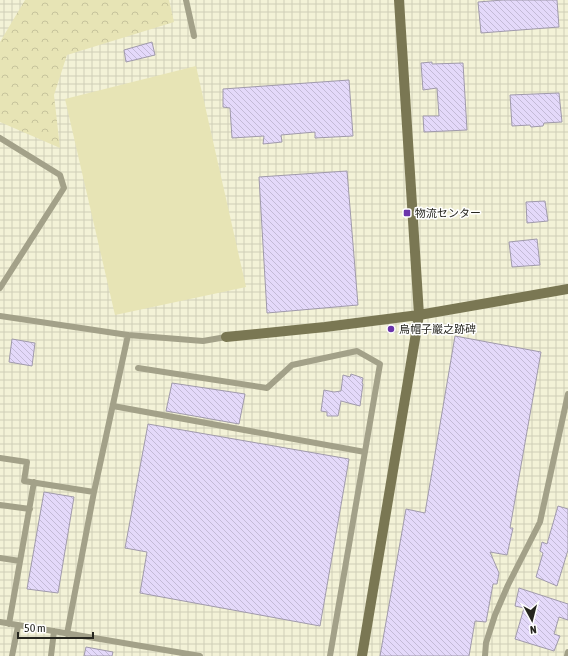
<svg xmlns="http://www.w3.org/2000/svg" width="568" height="656" viewBox="0 0 568 656" font-family="'Asap Condensed','Noto Sans JP',sans-serif">
	<defs>
		<pattern id="industrial-grid" width="8" height="8" patternUnits="userSpaceOnUse"><rect width="8" height="8" fill="#f3f2d7"/><path d="M0 4h8M4 0v8" fill="none" stroke="#d0cfb8"/></pattern>
		<pattern id="forest-crowns" width="20" height="18" patternUnits="userSpaceOnUse"><rect width="20" height="18" fill="#e7e4b5"/><path d="M2 6a3 3 0 1 1 6 0M12 15a3 3 0 1 1 6 0" fill="none" stroke="#c6c39b"/></pattern>
		<pattern id="building-back-hatch" width="6" height="6" patternUnits="userSpaceOnUse"><rect width="6" height="6" fill="#e4d9fa"/><path d="M-1 5l2 2M0 0l6 6M5-1l2 2" fill="none" stroke="#c3bad6"/></pattern>
	</defs>
	<rect width="100%" height="100%" fill="#fbfae7"/>
	<path fill="url(#industrial-grid)" d="M0,0H568V656H0Z"/>
	<path fill="url(#forest-crowns)" d="M25,0H169L174,22L67,55L54,95L60,148L0,122V42Z"/>
	<path fill="#e7e4b5" d="M196,66L246,287L115,315L65,99Z"/>
	<path fill="url(#building-back-hatch)" stroke="#a09aab" d="M503,0H557L559,27L481,33L478,2Z
		M152,42L155,55L126,62L124,50Z
		M432,62V64L463,63L467,130L424,132L423,116H439L437,88L423,90L421,63Z
		M349,80L353,136L315,138V132L281,135L282,142L263,144L264,136L232,138L230,108L223,107V89Z
		M559,93L562,122L544,123L543,126L531,127L530,125L512,126L510,95Z
		M347,171L358,305L267,313L259,177Z
		M545,201L548,221L527,223L526,202Z
		M537,239L540,265L512,267L509,242Z
		M455,336L541,352L510,528H513L507,555L490,552L499,573L497,584H493L486,622L475,621L469,656H380L406,509L425,513Z
		M12,339L35,343L32,366L9,362Z
		M351,374L363,378L362,383L363,384L360,406L341,401L338,416H327V412L321,411L324,390L334,392L341,391L343,375L350,377Z
		M172,383L245,394L239,424L166,411Z
		M148,424L349,459L320,626L140,593L147,552L125,548Z
		M44,492L74,497L58,593L27,589Z
		M558,506L568,509V550L557,586L536,577L543,553L540,551L542,542L547,544Z
		M519,588L568,604V620L559,617L554,634L560,636L554,651L515,639L524,608L515,606Z
		M86,647L113,652L112,656H84Z"/>
	<g fill="none" stroke-linecap="round" stroke-linejoin="round">
		<path stroke="#a3a189" stroke-width="6" d="M186,0L194,36
			M0,138L60,175L64,188L0,288
			M0,316L128,335L203,341L226,337
			M138,368L267,388L292,365L357,351L380,364L330,656
			M113,406L365,452
			M0,458L27,462L24,481L94,492
			M0,505L30,509
			M0,558L20,561
			M0,622L200,656
			M9,624L34,482
			M67,634L94,492L128,335
			M12,656L18,626
			M51,656L54,631
			M485,656L486,643L495,615L508,585L540,522L568,394
			M567,656L568,652"/>
		<path stroke="#7a7753" stroke-width="10" d="M226,337L325,327L419,315L568,289
			M362,656L419,315L399,0"/>
	</g>
	<g fill="#6b34ab" stroke="#fff" stroke-width="1.5">
		<rect x="403" y="209" width="8" height="8" rx="2"/>
		<circle cx="391" cy="329" r="4"/>
	</g>
	<g text-anchor="middle" dominant-baseline="central" stroke-width="3" stroke-linejoin="round" paint-order="stroke">
		<g font-size="11" fill="#26261f" stroke="#fff" text-anchor="start">
			<text x="415" y="213">物流センター</text>
			<text x="399" y="329">烏帽子巖之跡碑</text>
		</g>
	</g>
	<g transform="translate(532 620) rotate(173)" stroke="#ffffff" stroke-width="3" paint-order="stroke">
	<path d="M0-3L7 15L0 10L-7 15Z" fill="#26261f"/>
	<text y="-6" font-size="11" font-weight="bold" text-anchor="middle" fill="#26261f">N</text>
	</g>
	<path d="M18 632v6h75v-6" fill="none" stroke="#26261f" stroke-width="2"/>
	<text x="24" y="632" font-size="12" fill="#26261f" stroke="#ffffff" stroke-width="3" paint-order="stroke">50 m</text>
</svg>
